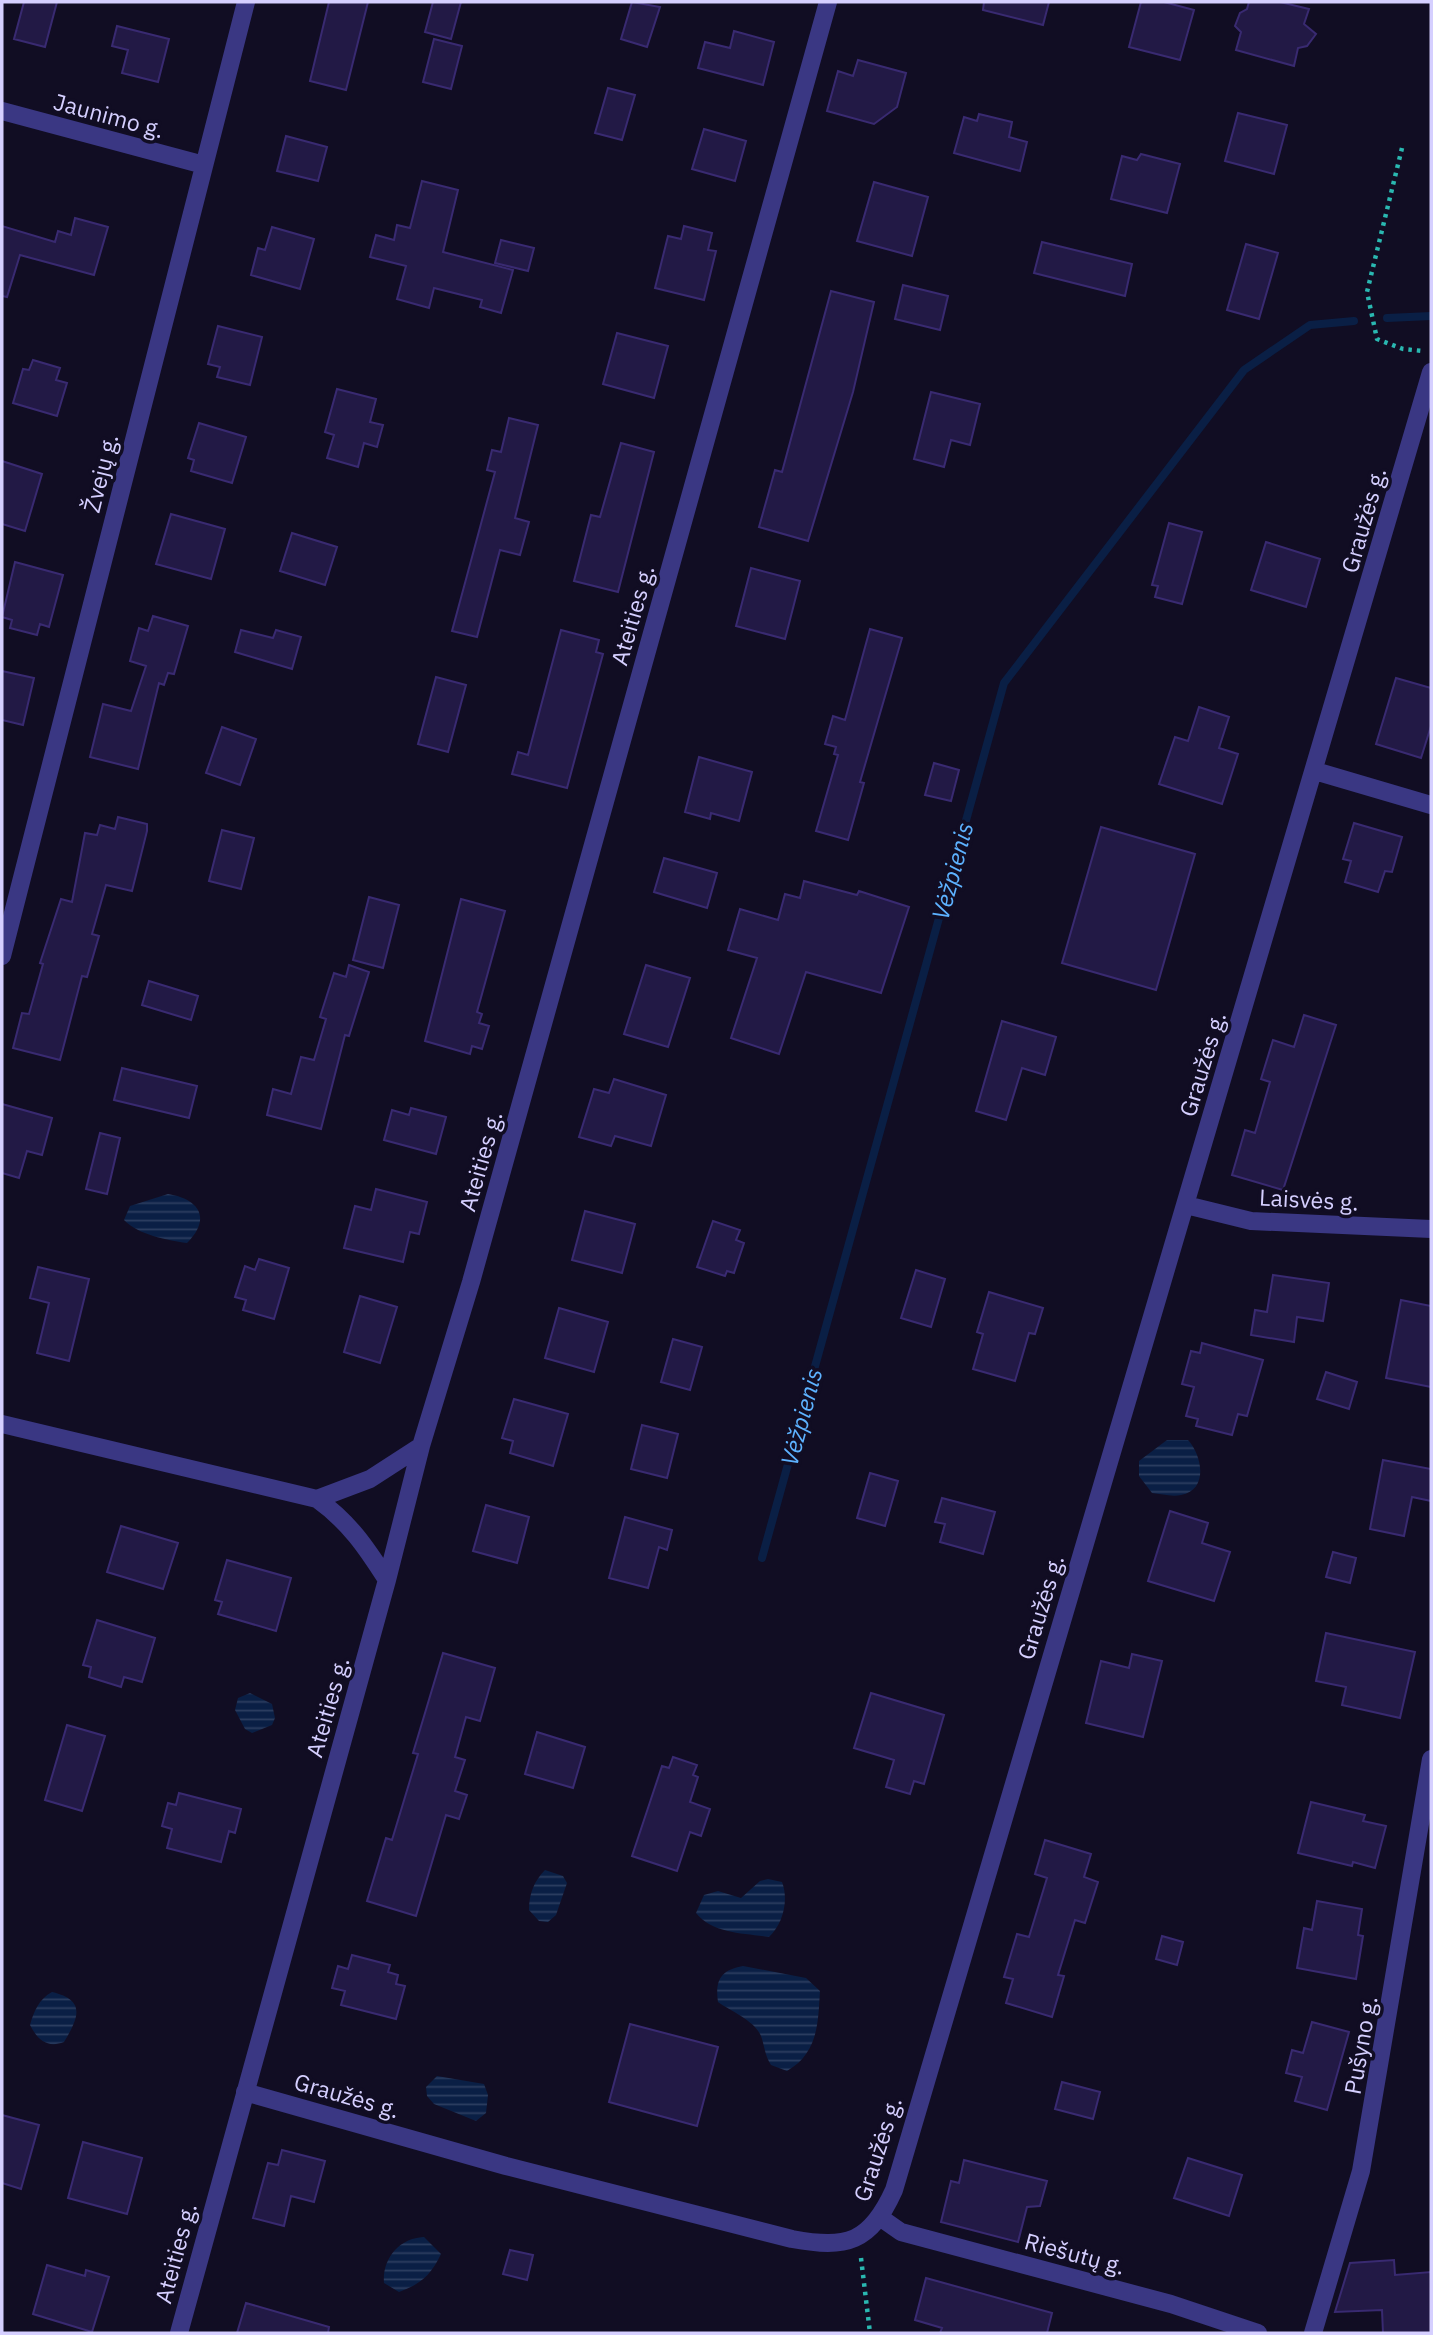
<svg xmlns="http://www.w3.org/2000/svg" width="1433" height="2335" viewBox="0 0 1433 2335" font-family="'IBM Plex Sans',sans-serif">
	<defs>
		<pattern id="water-rules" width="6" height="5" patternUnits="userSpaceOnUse" patternTransform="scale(1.75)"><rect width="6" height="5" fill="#0a1f45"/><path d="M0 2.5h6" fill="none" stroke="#2d3e61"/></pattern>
	</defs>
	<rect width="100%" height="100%" fill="#110d23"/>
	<path fill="url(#water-rules)" d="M168,1194C199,1199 212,1218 187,1243C166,1240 139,1235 124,1220L130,1206Z
		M1167,1440H1188C1202,1455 1209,1490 1181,1495C1172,1497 1161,1494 1152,1493L1139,1476V1461Z
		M250,1693L272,1704L275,1718L272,1725L252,1733L245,1729L235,1710L238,1698Z
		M545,1870L563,1876L567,1883L556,1915L548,1922L539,1921L529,1910C529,1894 534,1881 545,1870Z
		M768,1879L782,1882C789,1900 783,1924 769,1937C744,1933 713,1934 696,1913L704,1895L718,1891L741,1898L760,1881Z
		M743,1966L806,1978L820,1991C818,2024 818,2053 787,2071L771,2065C765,2055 765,2049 762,2039C758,2022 732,2012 718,2002C715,1981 720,1970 743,1966Z
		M52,1992C86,2000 79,2017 64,2042C48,2048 38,2041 30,2025C34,2011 39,1999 52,1992Z
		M437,2076L484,2084L488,2095L486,2113L476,2121L434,2104L427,2096L426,2087Z
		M424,2237L441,2254C431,2275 421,2284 399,2292L384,2283C382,2259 399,2238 424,2237Z"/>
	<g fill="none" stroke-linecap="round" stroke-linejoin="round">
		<path stroke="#0a1f45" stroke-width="8" d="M1387,318L1431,316
			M762,1558L1004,683L1244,370L1310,325L1354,321"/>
	</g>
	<path fill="#221945" stroke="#392a71" stroke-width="2" d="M24,2H57L45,47L14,39Z
		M329,2H368L346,90L310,81Z
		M433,2H461L451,39L425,32Z
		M632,2L660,7L647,47L621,39Z
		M984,2H1049L1043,25L983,10Z
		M1141,2H1164L1194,10L1180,60L1129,47Z
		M1249,2H1280L1309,9L1304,24L1316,34L1307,46L1298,48L1294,66L1236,50L1241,32L1235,26L1240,13L1247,9Z
		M117,26L169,39L158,82L122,73L128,50L112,46Z
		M734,31L774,42L763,85L698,68L705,42L730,48Z
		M434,39L462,46L451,89L423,82Z
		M858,60L906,73L897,107L874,124L827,111L838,71L853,76Z
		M608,88L635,95L622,140L595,133Z
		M1238,113L1287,125L1274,174L1225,161Z
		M979,114L1012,122L1009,137L1027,142L1020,171L954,153L964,117L977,121Z
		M704,129L746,141L735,181L692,169Z
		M286,136L327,147L318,181L277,171Z
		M1141,154L1180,164L1167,213L1111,199L1122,156L1137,160Z
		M422,181L458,190L443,252L513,270L501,313L480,307L482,300L434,288L429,308L397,299L406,266L370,257L376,235L394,240L397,225L410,228Z
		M874,182L928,197L912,256L857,241Z
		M75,218L108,227L94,275L20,255L7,297L2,296V226L55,242L58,231L71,235Z
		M684,226L712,233L708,250L716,251L704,300L655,288L668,236L681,239Z
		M272,227L314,239L300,289L251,275L258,248L265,250Z
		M501,240L534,248L528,271L495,263Z
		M1042,242L1132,264L1125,296L1034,273Z
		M1246,244L1278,253L1259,319L1227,310Z
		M903,285L948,296L940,330L895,319Z
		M831,291L874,302L853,392L808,541L759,527L775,470L782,472Z
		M218,326L262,337L250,385L217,377L220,367L208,364Z
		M617,333L668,346L654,398L603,384Z
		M33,360L60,368L56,380L67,383L57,416L13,403L23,369L29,370Z
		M337,389L376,399L370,422L383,425L377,447L364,443L358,467L327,458L334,435L325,432Z
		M931,392L980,404L970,445L951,440L944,467L914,459Z
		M509,418L538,425L515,518L529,522L520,555L500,550L477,637L452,631L495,472L487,470L492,450L501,452Z
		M199,423L246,437L232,483L191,471L194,460L188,458Z
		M621,443L654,452L618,592L574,581L591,515L600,517Z
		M2,461L42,474L25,531L2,524Z
		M171,514L225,529L211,579L156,564Z
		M1169,523L1202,532L1182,604L1155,597L1158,586L1152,585Z
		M292,533L337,547L325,585L280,571Z
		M1266,542L1320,559L1306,607L1251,590Z
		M15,562L63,575L49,627L40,624L37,635L10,628L12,620L2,617Z
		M751,568L800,581L785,639L736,626Z
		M153,616L188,626L174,674L168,673L164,685L159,683L138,769L90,757L103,704L131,711L146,666L130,661L139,628L148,631Z
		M870,629L902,638L860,782L864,783L848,840L816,831L838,755L834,754L836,747L825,744L833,716L845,720Z
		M241,630L273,638L276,630L301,637L292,669L235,652Z
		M561,630L599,640L596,652L603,654L567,788L512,774L518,752L528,755Z
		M2,671L34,678L23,725L2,720Z
		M436,677L466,685L448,752L418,744Z
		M1396,678L1431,688V726L1421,758L1376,744Z
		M1199,707L1229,717L1219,748L1238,754L1222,804L1159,784L1175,737L1188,741Z
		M222,727L256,739L240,785L206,773Z
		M699,757L752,772L739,821L711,813L710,819L685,812Z
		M934,763L959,770L951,801L925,795Z
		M118,817L147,824V831L132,891L106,885L92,934L99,936L87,977L82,976L60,1060L13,1048L22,1013L29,1014L43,964L40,963L61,899L72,902L85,833L97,835L100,825L115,829Z
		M1354,823L1402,837L1392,872L1385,871L1378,892L1345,882L1351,861L1343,859Z
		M1101,827L1195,854L1156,990L1062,963Z
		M222,830L254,838L241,889L209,881Z
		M664,858L717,873L707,908L654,892Z
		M804,881L857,895L859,891L909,907L881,993L806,972L779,1054L731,1038L757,958L728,950L740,909L778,920L785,894L800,898Z
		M369,897L399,905L383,968L353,960Z
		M461,899L505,911L477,1012L482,1014L479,1023L489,1026L482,1049L472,1046L470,1054L425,1041Z
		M349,965L369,972L349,1036L345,1035L321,1129L267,1115L273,1089L291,1094L301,1057L314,1060L326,1019L320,1017L334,973L346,977Z
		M646,965L690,978L668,1047L624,1034Z
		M149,981L198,996L191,1020L142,1005Z
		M1304,1015L1336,1025L1283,1190L1232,1175L1245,1130L1255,1133L1270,1082L1261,1079L1273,1040L1294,1047Z
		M1002,1021L1056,1037L1045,1075L1022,1068L1006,1120L976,1111Z
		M122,1068L197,1086L189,1118L114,1100Z
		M614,1079L666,1095L651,1146L615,1136L611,1146L579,1137L594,1089L609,1093Z
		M2,1104L52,1118L42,1155L27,1151L19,1178L2,1173Z
		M411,1108L446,1117L436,1154L384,1140L392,1110L409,1115Z
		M100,1133L120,1138L107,1194L86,1189Z
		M376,1189L427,1202L419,1234L410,1232L403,1262L344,1248L355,1206L371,1210Z
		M585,1211L635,1224L622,1273L572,1260Z
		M713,1221L740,1230L736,1240L744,1243L734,1273L727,1271L725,1276L697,1267Z
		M259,1259L289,1268L274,1319L243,1310L246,1300L235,1297L245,1266L255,1270Z
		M38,1267L89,1279L69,1361L37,1353L49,1303L30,1298Z
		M916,1270L945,1279L931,1327L901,1318Z
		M1273,1275L1329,1283L1323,1321L1297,1317L1294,1342L1251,1335L1255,1310L1267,1312Z
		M989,1292L1043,1308L1035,1334L1029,1333L1015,1381L973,1369L983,1334L977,1332Z
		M360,1296L397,1307L380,1363L344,1352Z
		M1401,1300L1431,1306V1387L1386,1378Z
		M559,1308L608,1322L594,1372L545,1358Z
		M673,1339L702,1347L690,1390L661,1382Z
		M1202,1343L1263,1360L1247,1416L1238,1414L1232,1435L1196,1426L1198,1419L1186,1416L1194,1387L1182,1384L1191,1351L1200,1353Z
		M1326,1372L1357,1382L1349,1409L1317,1399Z
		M514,1399L568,1414L553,1466L510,1453L513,1441L502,1438Z
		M642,1425L678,1434L667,1478L631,1469Z
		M1383,1460L1431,1469V1501L1412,1497L1404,1536L1370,1529Z
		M870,1473L898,1481L885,1526L857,1518Z
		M942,1498L995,1512L983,1554L940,1542L945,1524L935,1522Z
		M486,1505L529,1517L517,1563L473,1551Z
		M1170,1511L1208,1523L1202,1543L1230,1552L1214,1601L1148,1581Z
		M625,1517L672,1530L667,1550L659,1547L648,1588L609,1578Z
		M121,1526L178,1543L163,1589L107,1572Z
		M1333,1552L1356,1558L1350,1583L1326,1577Z
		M227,1560L291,1578L276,1631L218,1614L222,1602L215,1600Z
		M97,1620L155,1638L142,1682L124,1677L121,1687L89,1677L91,1667L83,1665Z
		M1326,1633L1415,1652L1400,1718L1342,1705L1346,1687L1316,1681Z
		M443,1653L495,1668L480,1721L466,1717L455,1757L465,1760L455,1791L467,1795L459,1819L446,1815L416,1916L367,1901L386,1838L392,1840L418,1754L413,1753Z
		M1132,1654L1162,1661L1143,1737L1086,1723L1101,1661L1129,1668Z
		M871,1693L944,1715L924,1784L914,1781L910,1794L886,1787L894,1760L854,1748Z
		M67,1725L105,1736L82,1811L45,1800Z
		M537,1732L585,1747L573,1788L525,1774Z
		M673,1757L697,1765L693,1775L698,1777L690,1802L710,1809L701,1836L690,1832L677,1871L632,1856L662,1766L669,1768Z
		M179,1793L241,1809L235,1833L229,1831L221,1862L167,1848L172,1829L162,1826L168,1803L176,1805Z
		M1311,1802L1365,1815L1363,1821L1386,1826L1375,1868L1353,1862L1352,1866L1298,1853Z
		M1045,1840L1091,1854L1084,1877L1098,1882L1085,1923L1075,1920L1058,1975L1064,1976L1052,2017L1006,2003L1013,1979L1004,1977L1017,1934L1029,1937L1047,1878L1035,1874Z
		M1317,1901L1362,1909L1358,1935L1363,1936L1356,1979L1297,1968L1304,1928L1312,1930Z
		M1162,1936L1183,1942L1177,1965L1156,1959Z
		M352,1955L390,1965L388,1972L398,1975L396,1984L405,1986L396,2019L341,2005L345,1991L332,1988L338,1966L348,1969Z
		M1312,2022L1349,2032L1327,2110L1295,2101L1302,2077L1286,2073L1292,2050L1303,2053Z
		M630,2024L718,2047L697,2126L609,2102Z
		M1062,2082L1100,2092L1093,2119L1055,2109Z
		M2,2115L39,2125L21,2189L2,2183Z
		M83,2142L142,2158L127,2214L68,2198Z
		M282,2150L325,2161L314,2202L291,2196L284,2226L253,2218L268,2163L278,2165Z
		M1188,2158L1242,2175L1229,2216L1174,2198Z
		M964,2160L1047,2181L1040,2206L1027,2207L1018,2242L941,2222L951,2181L959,2183Z
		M510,2250L533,2255L527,2280L503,2274Z
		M1394,2260L1395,2275L1431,2272V2333H1383L1382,2310L1335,2312L1350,2263Z
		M47,2265L85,2276L86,2270L109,2277L92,2332L33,2314Z
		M926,2278L1052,2313L1047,2333H940L942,2328L915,2320Z
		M246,2303L329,2327L328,2333H237Z"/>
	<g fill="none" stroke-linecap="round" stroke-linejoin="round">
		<path stroke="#2ab8b1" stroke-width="4.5" stroke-dasharray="3.5 5" stroke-linecap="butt" d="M1402,148L1367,292L1377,339L1403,349L1423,351
			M861,2258L870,2333"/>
		<path stroke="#3a3783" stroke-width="18" d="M2,111L204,165
			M1315,771L1431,805
			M2,956L246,2
			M1186,1205L1251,1221L1431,1229
			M2,1424L317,1499C349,1522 366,1547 387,1580
			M317,1499L370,1479L421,1446
			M245,2092L506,2166L792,2239C847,2249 870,2243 894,2190L1431,372
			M881,2218L901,2232L1171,2304L1258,2333
			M179,2333L387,1580L421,1446L471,1282L828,2
			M1313,2333L1361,2171L1431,1759"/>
	</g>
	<g text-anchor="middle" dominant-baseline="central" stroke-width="7" stroke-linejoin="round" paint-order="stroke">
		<g font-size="23" fill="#d5cfff" stroke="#110d23">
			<text transform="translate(109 115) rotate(15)">Jaunimo g.</text>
			<text transform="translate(100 473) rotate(-76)">Žvejų g.</text>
			<text transform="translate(1363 520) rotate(-74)">Graužės g.</text>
			<text transform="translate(632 615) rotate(-74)">Ateities g.</text>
			<text transform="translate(1202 1064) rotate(-73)">Graužės g.</text>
			<text transform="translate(480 1161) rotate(-74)">Ateities g.</text>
			<text transform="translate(1309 1199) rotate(3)">Laisvės g.</text>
			<text transform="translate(1040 1607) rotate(-73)">Graužės g.</text>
			<text transform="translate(327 1707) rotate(-74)">Ateities g.</text>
			<text transform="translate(1360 2045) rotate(-80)">Pušyno g.</text>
			<text transform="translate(347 2095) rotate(16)">Graužės g.</text>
			<text transform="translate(877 2149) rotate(-72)">Graužės g.</text>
			<text transform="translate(175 2253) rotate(-75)">Ateities g.</text>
			<text transform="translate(1075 2253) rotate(15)">Riešutų g.</text>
		</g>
		<g font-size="24" font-style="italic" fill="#5db2ff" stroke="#110d23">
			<text transform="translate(952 871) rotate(-75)">Vėžpienis</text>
			<text transform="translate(801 1417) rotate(-75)">Vėžpienis</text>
		</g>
	</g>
	<rect width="1433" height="2335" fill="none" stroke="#d5cfff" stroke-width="7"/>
</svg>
